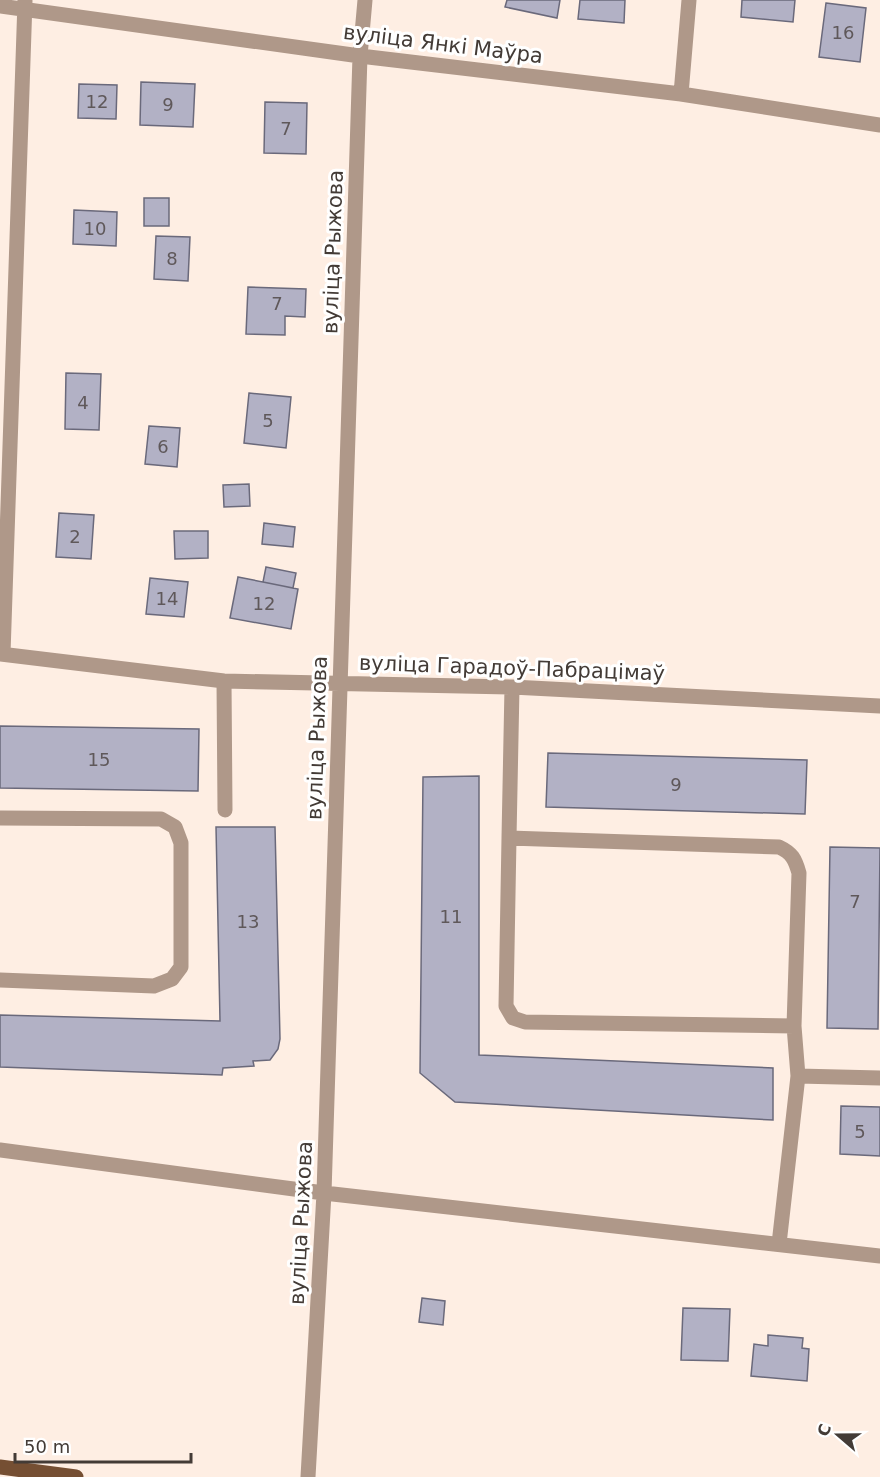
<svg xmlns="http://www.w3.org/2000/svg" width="880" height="1477" viewBox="0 0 880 1477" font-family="'DejaVu Sans',sans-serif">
	<rect width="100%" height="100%" fill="#feeee3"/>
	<path fill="#b2b1c5" stroke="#6a697b" stroke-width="1.5" d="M507,0H560L557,18L505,7Z
		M580,0H625L624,23L578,19Z
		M742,0H795L793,22L741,17Z
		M826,3L866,8L860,62L819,57Z
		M141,82L195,84L193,127L140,125Z
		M79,84L117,85L116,119L78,118Z
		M265,102L307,103L306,154L264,153Z
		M144,198H169V226H144Z
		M74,210L117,212L116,246L73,244Z
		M156,236L190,237L188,281L154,279Z
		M248,287L306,289L305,317L285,316V335L246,334Z
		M66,373L101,374L99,430L65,429Z
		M249,393L291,397L286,448L244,443Z
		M149,426L180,428L177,467L145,464Z
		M249,484L250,506L224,507L223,485Z
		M59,513L94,515L91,559L56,557Z
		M264,523L295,527L293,547L262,544Z
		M174,531H208V558L175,559Z
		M266,567L296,573L293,588L263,582Z
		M238,577L298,589L291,629L230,618Z
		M150,578L188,582L184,617L146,614Z
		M0,726L199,729L198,791L0,788Z
		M548,753L807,760L805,814L546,807Z
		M479,776V1055L773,1068V1120L455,1102L420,1073L423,777Z
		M216,827H275L280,1039L278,1049L270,1060L253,1061L254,1066L223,1068L222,1075L0,1067V1015L220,1021Z
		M830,847L880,848L878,1029L827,1028Z
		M841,1106L880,1107V1156L840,1154Z
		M422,1298L445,1301L443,1325L419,1322Z
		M683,1308L730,1309L728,1361L681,1360Z
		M768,1335L803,1338L802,1348L809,1349L807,1381L751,1376L754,1344L768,1346Z"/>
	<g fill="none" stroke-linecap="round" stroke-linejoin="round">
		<path stroke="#af9889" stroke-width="15" d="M0,6L360,56L681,94L880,125
			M681,94L689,0
			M0,654L224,681L512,687L880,706
			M3,654L25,1
			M224,681L225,810
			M512,687L509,838L779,847C792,853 795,859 799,873L794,1026L798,1076L779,1244
			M0,818L161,819L175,827L181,843V967L172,979L154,986L0,980
			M509,838L506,1006L513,1018L525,1022L794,1026
			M798,1076L880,1078
			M0,1150L324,1193L880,1256
			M308,1477L324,1193L360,56L365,0"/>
		<path stroke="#754f33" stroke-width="15" d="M0,1467L76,1477"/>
	</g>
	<g text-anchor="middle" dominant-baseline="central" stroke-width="6" stroke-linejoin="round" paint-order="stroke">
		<g font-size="18" fill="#5f585a">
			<text x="843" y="32">16</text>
			<text x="97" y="101">12</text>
			<text x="168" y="104">9</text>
			<text x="286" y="128">7</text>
			<text x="95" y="228">10</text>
			<text x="172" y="258">8</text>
			<text x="277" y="303">7</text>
			<text x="83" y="402">4</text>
			<text x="268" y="420">5</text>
			<text x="163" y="446">6</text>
			<text x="75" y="536">2</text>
			<text x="167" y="598">14</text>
			<text x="264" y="603">12</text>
			<text x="99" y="759">15</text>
			<text x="676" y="784">9</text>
			<text x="855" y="901">7</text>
			<text x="451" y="916">11</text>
			<text x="248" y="921">13</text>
			<text x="860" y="1131">5</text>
		</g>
		<g font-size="21" fill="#433b36" stroke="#fff">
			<text transform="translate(443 44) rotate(7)">вуліца Янкі Маўра</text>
			<text transform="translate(333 252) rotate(-88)">вуліца Рыжова</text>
			<text transform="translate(512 668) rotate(2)">вуліца Гарадоў-Пабрацімаў</text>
			<text transform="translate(317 738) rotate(-88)">вуліца Рыжова</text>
			<text transform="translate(301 1223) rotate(-87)">вуліца Рыжова</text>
		</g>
	</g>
	<g transform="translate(838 1435) rotate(290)" stroke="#ffffff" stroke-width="4.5" paint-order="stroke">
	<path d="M0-4.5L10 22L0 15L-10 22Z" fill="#433b36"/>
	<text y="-9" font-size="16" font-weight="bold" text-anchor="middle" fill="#433b36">С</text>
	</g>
	<path d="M15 1453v9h176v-9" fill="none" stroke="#433b36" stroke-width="3"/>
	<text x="24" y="1453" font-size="18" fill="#433b36" stroke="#ffffff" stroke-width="4.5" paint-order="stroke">50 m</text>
</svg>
